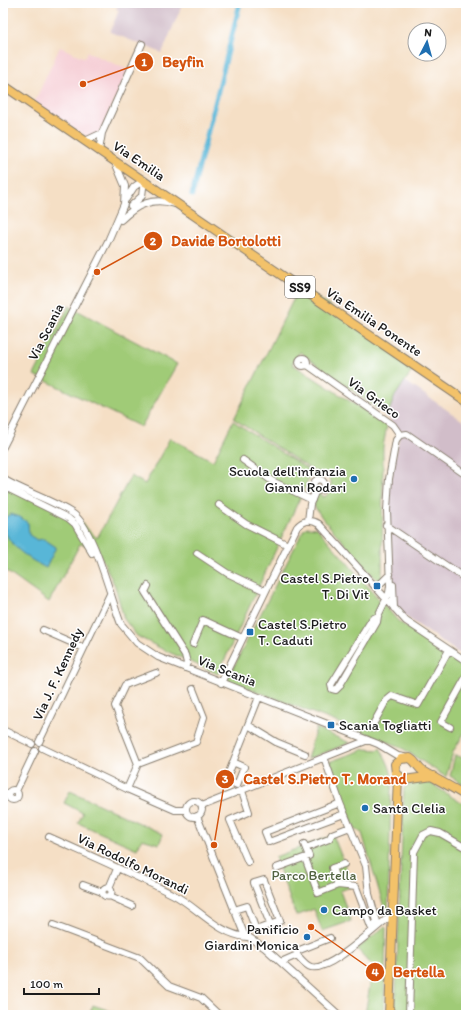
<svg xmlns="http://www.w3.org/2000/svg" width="469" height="1018" viewBox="0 0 469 1018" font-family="Itim,sans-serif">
	<rect width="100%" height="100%" fill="#fff"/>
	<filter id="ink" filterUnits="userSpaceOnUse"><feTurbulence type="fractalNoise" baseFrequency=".025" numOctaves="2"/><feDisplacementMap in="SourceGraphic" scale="8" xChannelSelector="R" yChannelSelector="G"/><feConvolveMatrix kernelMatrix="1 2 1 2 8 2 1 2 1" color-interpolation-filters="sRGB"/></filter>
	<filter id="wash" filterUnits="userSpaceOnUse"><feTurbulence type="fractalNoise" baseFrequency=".012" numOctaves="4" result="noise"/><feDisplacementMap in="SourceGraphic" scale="16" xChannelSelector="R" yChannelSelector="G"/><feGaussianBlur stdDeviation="0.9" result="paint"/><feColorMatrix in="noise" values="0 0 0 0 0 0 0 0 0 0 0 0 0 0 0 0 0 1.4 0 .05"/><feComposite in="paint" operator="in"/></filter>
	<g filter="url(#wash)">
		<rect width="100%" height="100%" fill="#f5dfc5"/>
		<path fill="#f6cfd6" d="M60,47L85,58L87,52L129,70L99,134L88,137L34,103Z"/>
		<path fill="#d1bdc9" d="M119,3H183L162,53L110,32L119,10L116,9Z
			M405,381L466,423V658L396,610L392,575L388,486L400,435L387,416L395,396Z"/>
		<path fill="#a0cb77" stroke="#5e744a" d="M300,286L416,365L395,396L387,416L300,352L292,364L387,425L383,447L382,578L377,580L323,519L314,506L315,497L320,493L322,497L326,496L331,490V481L327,475L312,470L234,419Z
			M69,306L177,364L141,427L34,375Z
			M233,421L312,472L218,674L164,650L137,636L124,619L115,586L95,544L93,546L80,544L49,602L3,569V481L75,517L97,538L131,476L145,484L170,438L213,461Z
			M307,527L317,528L398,621L466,669V730L453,752L446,777L399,746L227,680L304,529Z
			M316,728L350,743L307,759Z
			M380,748C388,762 395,775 391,791L388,910L385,911L362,833L355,829L329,762L365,749L378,750Z
			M455,755L466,759V786L450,776Z
			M424,779L466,806V1015H395L404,788L415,782Z
			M70,791L163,834L159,844L142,839L137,849L78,823L83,813L64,803Z
			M333,835L353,886L340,891L351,921L322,931L314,909L296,916L275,857Z
			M384,927L386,928L384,1015H365L373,966L357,949Z
			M93,1005L122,1015H89Z"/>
		<path fill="#58b6d7" stroke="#3a697a" d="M11,514L20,517L28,523L29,535L37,540L44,539L56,547L46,568C29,559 0,542 4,518Z"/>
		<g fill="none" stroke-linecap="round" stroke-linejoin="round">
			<path stroke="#58b6d7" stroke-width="5" d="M192,195L240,3"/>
		</g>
	</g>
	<g filter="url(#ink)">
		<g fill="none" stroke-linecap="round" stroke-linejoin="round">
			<g stroke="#887e70" stroke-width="8">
				<path id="minor" d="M85,141L102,133
					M99,151L102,133L142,44
					M126,199L134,187L144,180
					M131,206L142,196L144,180
					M121,220C137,204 153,197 175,204
					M299 362a4 4 0 1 1 8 0a4 4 0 1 1-8 0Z
					M306,364L393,425L400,435L407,434L466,475
					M3,447L108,241L124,204L125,186L115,162
					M243,460L272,481L312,500
					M3,479C25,492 50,499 72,513C94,527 110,597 121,624L137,643L158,657L378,744L398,756L404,757
					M313.5 485a5.5 5.5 0 1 1 11 0a5.5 5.5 0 1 1-11 0Z
					M3,486L68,518L75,524L92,553
					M219,505L246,524L288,545
					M308,521L310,504L316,490
					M386,525L466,579
					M197,553L227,573L265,591
					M393,585L394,608
					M148,586L145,592L185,655L187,663L185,668
					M376,588L390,574
					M378,616L372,619L331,685L332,689L336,690L339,687L377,622L378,616L389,593L390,586L387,510L389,479L396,440L400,435
					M43,630L84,648
					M193,644L203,620L242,638
					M221,683L297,527C303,520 311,519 319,524L406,621L466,661
					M248,725L276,742L305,754
					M450,727L441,722L466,677
					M371,728L386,701L392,696L418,705L449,650
					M3,730L32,744
					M39,742L110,594
					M42,748L127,789
					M324,757L340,803L366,866L369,894L378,925
					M233,762L244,767L237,785L226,780L259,697
					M138,764L115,706L125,685L156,673
					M138,764L196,742L204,717L193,689
					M138,764L127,789L175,810H186
					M8 795a5 5 0 1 1 10 0a5 5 0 1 1-10 0Z
					M16,791L35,751
					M242,791L249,812L230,820L248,862
					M186 809a8 8 0 1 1 16 0a8 8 0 1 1-16 0Z
					M340,803L265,832L269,842L344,814
					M202,806L368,740
					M197,816L244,934L265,948L339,1015
					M49,837C91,856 133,874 174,895C197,907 219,935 247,937
					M306,848L329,839L332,834L350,827
					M305,858L318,893L338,885L332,868L344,864
					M276,868L309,856L304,844
					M83,885L102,892
					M338,885L356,887L371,927L375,924
					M102.5 892a4.5 4.5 0 1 1 9 0a4.5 4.5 0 1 1-9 0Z
					M109,888L117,869
					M110,896L132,906
					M234,910L247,906L256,930L280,921L264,880L254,883L270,924
					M53,925L140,958L169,986L201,998L219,1015
					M297,955V951L330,938
					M281,962L297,955C301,959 306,966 311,967C330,972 375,927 392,915
					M409,1015L414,852L423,835L431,831L440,833L466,848"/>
			</g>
			<g stroke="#887e70" stroke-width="10">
				<path id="major" d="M3,85L466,401
					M433,776L404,780L396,773L395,764L401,759L410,758C417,762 417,768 424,772C438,780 452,787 466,796
					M389,1015L398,776"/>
			</g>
			<use href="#minor" stroke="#fff" stroke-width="6"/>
			<use href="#major" stroke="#f3c26a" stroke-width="8"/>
		</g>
	</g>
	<g fill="#1f6fb2" stroke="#fff" stroke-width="1.5">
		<circle cx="354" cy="479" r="4"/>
		<rect x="373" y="582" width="8" height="8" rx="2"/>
		<rect x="246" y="628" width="8" height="8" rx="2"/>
		<rect x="327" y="721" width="8" height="8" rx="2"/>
		<circle cx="365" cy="808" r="4"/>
		<circle cx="324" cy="910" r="4"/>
		<circle cx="307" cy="937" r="4"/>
	</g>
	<g text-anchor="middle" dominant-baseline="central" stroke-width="3" stroke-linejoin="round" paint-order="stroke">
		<rect fill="#fff" stroke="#606060" stroke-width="1" x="285" y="276" width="30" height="22" rx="3"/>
		<g font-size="13" font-weight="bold" fill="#1c1c1c">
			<text x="300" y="287">SS9</text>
		</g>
		<g font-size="14" fill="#1c1c1c" stroke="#fff">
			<text transform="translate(139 161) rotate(34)">Via Emilia</text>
			<text transform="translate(374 322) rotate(34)">Via Emilia Ponente</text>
			<text transform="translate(46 332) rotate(-63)">Via Scania</text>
			<text transform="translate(374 398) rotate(36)">Via Grieco</text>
			<text transform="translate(227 671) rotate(22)">Via Scania</text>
			<text transform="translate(58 674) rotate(-65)">Via J. F. Kennedy</text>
			<text transform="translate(133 864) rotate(26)">Via Rodolfo Morandi</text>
		</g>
		<g font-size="14" fill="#1c1c1c" stroke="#fff" text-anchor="start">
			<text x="346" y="471" text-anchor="end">Scuola dell'infanzia<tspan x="346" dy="16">Gianni Rodari</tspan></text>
			<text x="369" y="578" text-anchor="end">Castel S.Pietro<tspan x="369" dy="16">T. Di Vit</tspan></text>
			<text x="258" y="624">Castel S.Pietro<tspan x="258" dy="16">T. Caduti</tspan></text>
			<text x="339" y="725">Scania Togliatti</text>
			<text x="373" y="808">Santa Clelia</text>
			<text x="332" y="910">Campo da Basket</text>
			<text x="299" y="929" text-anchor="end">Panificio<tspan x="299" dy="16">Giardini Monica</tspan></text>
		</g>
		<g font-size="14" fill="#516240" stroke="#fff">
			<text x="314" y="875">Parco Bertella</text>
		</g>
	</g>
	<path fill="none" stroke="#d4530e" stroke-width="1.5" d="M83 84L144 62M97 272L153 241M214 845L225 779M311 927L375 972"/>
	<g fill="#d4530e" stroke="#fff" stroke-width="1.5">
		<circle cx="83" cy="84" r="4"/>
		<circle cx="97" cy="272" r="4"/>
		<circle cx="214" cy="845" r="4"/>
		<circle cx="311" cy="927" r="4"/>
		<circle cx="144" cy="62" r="10"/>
		<circle cx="153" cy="241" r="10"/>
		<circle cx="225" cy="779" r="10"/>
		<circle cx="375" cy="972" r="10"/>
	</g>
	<g font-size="12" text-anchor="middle" font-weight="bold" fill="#fff">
		<text x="144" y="66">1</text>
		<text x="153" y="245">2</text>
		<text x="225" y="783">3</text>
		<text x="375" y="976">4</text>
	</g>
	<g font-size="15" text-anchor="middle" font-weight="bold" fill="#d4530e" stroke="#fff" stroke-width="3" stroke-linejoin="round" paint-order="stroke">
		<text x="183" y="67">Beyfin</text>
		<text x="226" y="246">Davide Bortolotti</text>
		<text x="325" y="784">Castel S.Pietro T. Morand</text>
		<text x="419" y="977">Bertella</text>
	</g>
	<rect width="469" height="1018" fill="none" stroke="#fff" stroke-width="16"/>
	<g transform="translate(427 42) rotate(6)"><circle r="19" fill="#ffffff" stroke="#a4a4a4"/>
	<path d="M0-3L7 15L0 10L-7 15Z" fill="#1f6fb2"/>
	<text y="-6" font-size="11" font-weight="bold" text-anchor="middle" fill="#1c1c1c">N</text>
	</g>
	<path d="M24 988v6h75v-6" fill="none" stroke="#1c1c1c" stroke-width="2"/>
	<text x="30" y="988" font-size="12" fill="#1c1c1c" stroke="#ffffff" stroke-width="3" paint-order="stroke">100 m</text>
</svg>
